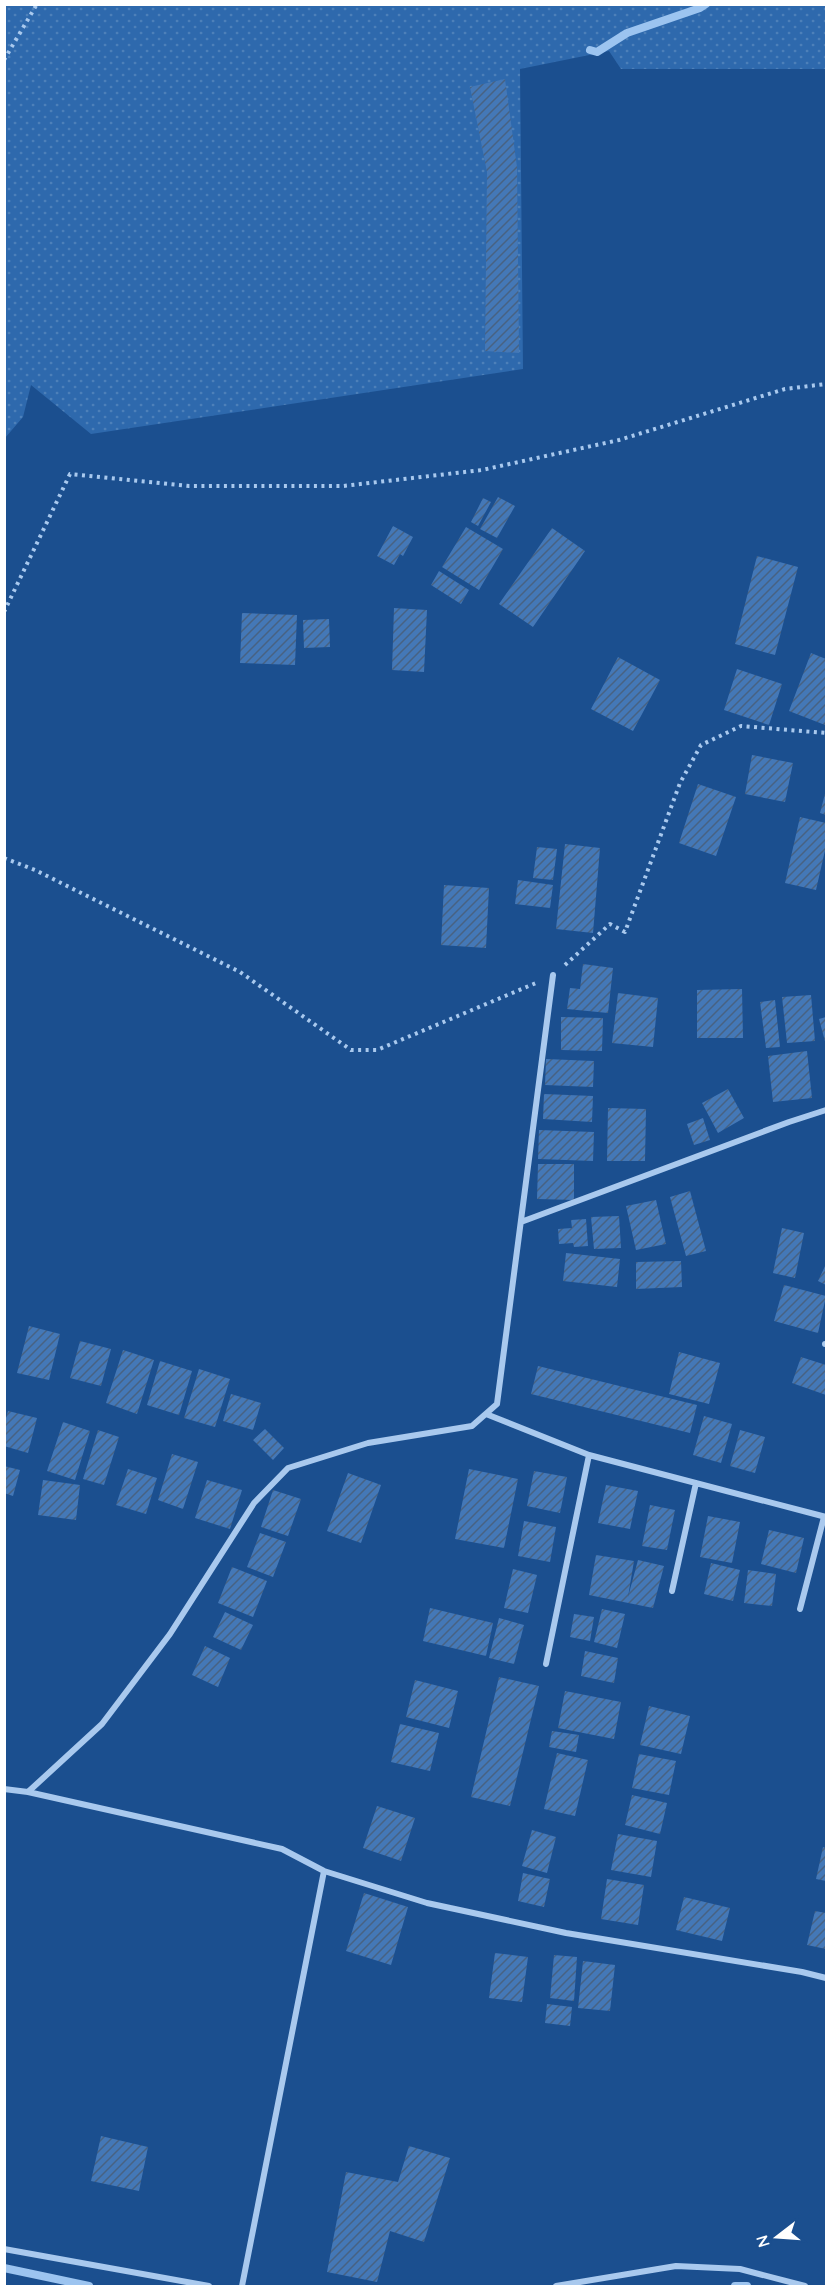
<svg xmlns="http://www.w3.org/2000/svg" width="831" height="2291" viewBox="0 0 831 2291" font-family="Quicksand,sans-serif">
	<defs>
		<pattern id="grass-dots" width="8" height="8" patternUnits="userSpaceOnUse" patternTransform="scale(1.5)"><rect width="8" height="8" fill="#2e69ad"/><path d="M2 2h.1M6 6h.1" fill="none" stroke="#4d80b9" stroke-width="1.8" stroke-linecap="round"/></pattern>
		<pattern id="building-hatch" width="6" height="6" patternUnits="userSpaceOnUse" patternTransform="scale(1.5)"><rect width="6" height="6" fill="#4478b7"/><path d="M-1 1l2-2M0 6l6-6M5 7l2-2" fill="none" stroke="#486282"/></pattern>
	</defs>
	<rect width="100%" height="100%" fill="#1b4f8f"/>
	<path fill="url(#grass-dots)" d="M5,5H826V69H621L609,51L520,69L523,369L91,434L31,385L23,417L5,438Z"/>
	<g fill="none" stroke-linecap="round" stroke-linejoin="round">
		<path stroke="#9cc4f0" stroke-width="8" d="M590,50L597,52L627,33L700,8L706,4
			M4,2268L89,2286
			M735,2286H747"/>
	</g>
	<path fill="url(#building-hatch)" d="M505,79L517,167L519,353L485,351L487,172L470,87Z
		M498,497L515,506L497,538L480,529Z
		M483,498L491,502L478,526L471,522Z
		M393,526L413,537L403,556L400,554L394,565L377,556Z
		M466,527L503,549L479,590L442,567Z
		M552,528L585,551L533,627L499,604Z
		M757,556L798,567L775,655L735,644Z
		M439,571L469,590L461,604L431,585Z
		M394,608L427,610L424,672L392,670Z
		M242,613L297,615L295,665L240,663Z
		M329,619L330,647L304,648L303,620Z
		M811,653L826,659L825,725L789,711Z
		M618,657L660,680L633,731L591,709Z
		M737,669L782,684L769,725L724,710Z
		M752,755L793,763L785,802L745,794Z
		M698,784L736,797L716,856L679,843Z
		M826,790V815L820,813Z
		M800,817L826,823V846L816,890L785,883Z
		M565,844L600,848L593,933L556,929Z
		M537,847L557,849L553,880L533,878Z
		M518,880L553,885L550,908L515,904Z
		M444,885L489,888L486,948L441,945Z
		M583,964L613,968L608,1013L567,1009L570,988L580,989Z
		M742,989L743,1038H697V990Z
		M618,993L658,998L653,1047L612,1043Z
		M811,995L815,1041L787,1043L782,997Z
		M775,1000L780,1047L766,1048L760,1002Z
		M561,1017L603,1018L602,1051L561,1050Z
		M826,1017V1045L819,1019Z
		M807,1051L812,1098L773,1102L768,1056Z
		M546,1059L594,1061L593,1087L545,1085Z
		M728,1089L744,1118L718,1133L702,1103Z
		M544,1094L593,1096L592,1122L543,1119Z
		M608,1108L646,1109L645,1161H607Z
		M703,1118L710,1140L694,1145L687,1124Z
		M539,1130L594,1132L593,1161L538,1159Z
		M538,1164H574V1200L537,1199Z
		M690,1191L706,1251L686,1256L670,1197Z
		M656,1200L666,1244L636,1250L626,1206Z
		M619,1216L621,1248L594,1249L591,1217Z
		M586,1219L588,1246L574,1247L573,1243L559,1244L558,1229L572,1228L571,1220Z
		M782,1228L804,1233L795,1278L773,1273Z
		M566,1253L620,1259L617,1287L563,1281Z
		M681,1261L682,1287L636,1289V1262Z
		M826,1264V1285L818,1281Z
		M784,1285L826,1296L818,1333L774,1321Z
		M29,1326L60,1334L49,1380L17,1373Z
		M80,1341L111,1349L101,1386L70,1378Z
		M123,1350L154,1360L137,1414L106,1403Z
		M679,1352L720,1363L709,1404L669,1394Z
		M801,1357L826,1365V1395L792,1383Z
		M160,1361L192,1371L179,1415L147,1405Z
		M538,1366L697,1405L690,1433L531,1394Z
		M199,1369L230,1379L215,1427L184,1418Z
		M231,1394L261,1403L253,1430L223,1421Z
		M8,1411L37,1418L28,1453L4,1446V1425Z
		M704,1416L732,1424L721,1463L693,1455Z
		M63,1422L90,1431L75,1480L47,1471Z
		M265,1429L284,1448L273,1460L253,1440Z
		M98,1430L119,1437L104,1485L83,1479Z
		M740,1430L765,1437L755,1473L730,1466Z
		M172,1454L198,1462L183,1509L158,1500Z
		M4,1466L20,1470L13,1496L4,1493Z
		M128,1469L157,1478L146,1514L116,1505Z
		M469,1469L518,1479L504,1548L455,1539Z
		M534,1471L567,1477L560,1513L527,1506Z
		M348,1473L381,1485L361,1543L327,1531Z
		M43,1480L80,1485L76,1520L38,1515Z
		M207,1480L242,1490L230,1529L195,1518Z
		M606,1485L638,1491L630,1529L598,1523Z
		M273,1490L301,1499L288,1536L261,1527Z
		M650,1505L675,1510L667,1550L642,1546Z
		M708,1516L740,1522L732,1563L700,1557Z
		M524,1521L556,1527L550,1562L518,1556Z
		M769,1530L804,1538L796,1573L761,1564Z
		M260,1533L286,1542L273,1577L247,1567Z
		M596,1555L634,1561L628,1597L638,1560L664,1566L653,1608L589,1595Z
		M711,1563L740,1570L733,1601L704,1594Z
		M232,1567L267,1581L253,1617L218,1603Z
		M513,1569L537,1575L528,1613L504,1608Z
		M748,1570L776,1574L772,1606L744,1603Z
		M430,1608L493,1623L486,1656L423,1641Z
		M602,1609L625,1614L617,1648L594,1642Z
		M225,1612L253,1625L241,1650L213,1637Z
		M574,1614L594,1617L590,1641L570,1637Z
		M499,1618L524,1625L514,1664L489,1658Z
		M205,1646L230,1658L218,1687L192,1675Z
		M585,1651L618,1658L614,1683L581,1676Z
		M499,1677L539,1686L510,1806L471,1797Z
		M415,1680L458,1691L449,1728L406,1717Z
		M565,1691L621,1702L614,1739L558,1728Z
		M649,1706L690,1716L681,1754L640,1745Z
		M400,1724L439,1733L430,1771L391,1762Z
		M552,1731L579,1735L576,1752L549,1747Z
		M557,1753L588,1760L575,1816L544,1809Z
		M639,1754L676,1761L669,1795L632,1788Z
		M632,1795L667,1803L660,1834L625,1825Z
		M377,1806L415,1818L401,1861L363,1848Z
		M532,1830L556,1837L547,1873L522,1866Z
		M618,1834L657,1841L651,1877L611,1870Z
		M823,1847L826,1848V1881L816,1879Z
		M523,1873L550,1879L544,1907L518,1901Z
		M607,1879L644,1885L638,1925L601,1919Z
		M364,1893L408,1907L391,1965L346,1951Z
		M684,1897L730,1908L722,1941L676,1930Z
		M815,1911L826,1913V1949L807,1945Z
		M495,1953L528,1957L522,2002L489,1998Z
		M554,1955L577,1957L574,2001L550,1998Z
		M583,1961L615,1965L610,2011L578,2008Z
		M547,2004L572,2007L570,2026L545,2023Z
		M101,2136L148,2147L139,2191L91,2181Z
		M409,2146L450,2158L424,2242L390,2231L377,2282L327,2272L346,2172L398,2182Z"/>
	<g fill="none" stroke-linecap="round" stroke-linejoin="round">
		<path stroke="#a9c9ee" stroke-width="4" stroke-dasharray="3 4.5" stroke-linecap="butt" d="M4,60L37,4
			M4,612L70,474L189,486H343L482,470L619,440L785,389L826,384
			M4,858L35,870L240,972L351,1050H377L536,983
			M565,965L610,924L625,932L680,783L701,745L741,726L826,733"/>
		<path stroke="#a9c9ee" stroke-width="6" d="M521,1222L789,1122L826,1110
			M825,1344H826
			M486,1414L589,1455L826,1517
			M672,1591L696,1483
			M800,1609L824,1517
			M546,1664L589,1455
			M4,1789L28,1792L282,1849L324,1871L427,1903L566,1933L802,1972L826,1978
			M28,1792L102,1724L170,1634L254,1503L288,1468L368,1443L472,1426L497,1404L553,975
			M4,2249L209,2286
			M242,2286L324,1871
			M556,2286L676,2266L740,2269L805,2286"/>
	</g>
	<rect width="831" height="2291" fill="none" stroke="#ffffff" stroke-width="12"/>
	<g transform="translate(777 2237) rotate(253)" stroke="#1b4f8f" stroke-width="4.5" paint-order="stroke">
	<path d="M0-4.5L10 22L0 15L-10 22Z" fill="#ffffff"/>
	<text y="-9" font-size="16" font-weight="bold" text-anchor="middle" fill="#ffffff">N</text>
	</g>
</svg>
